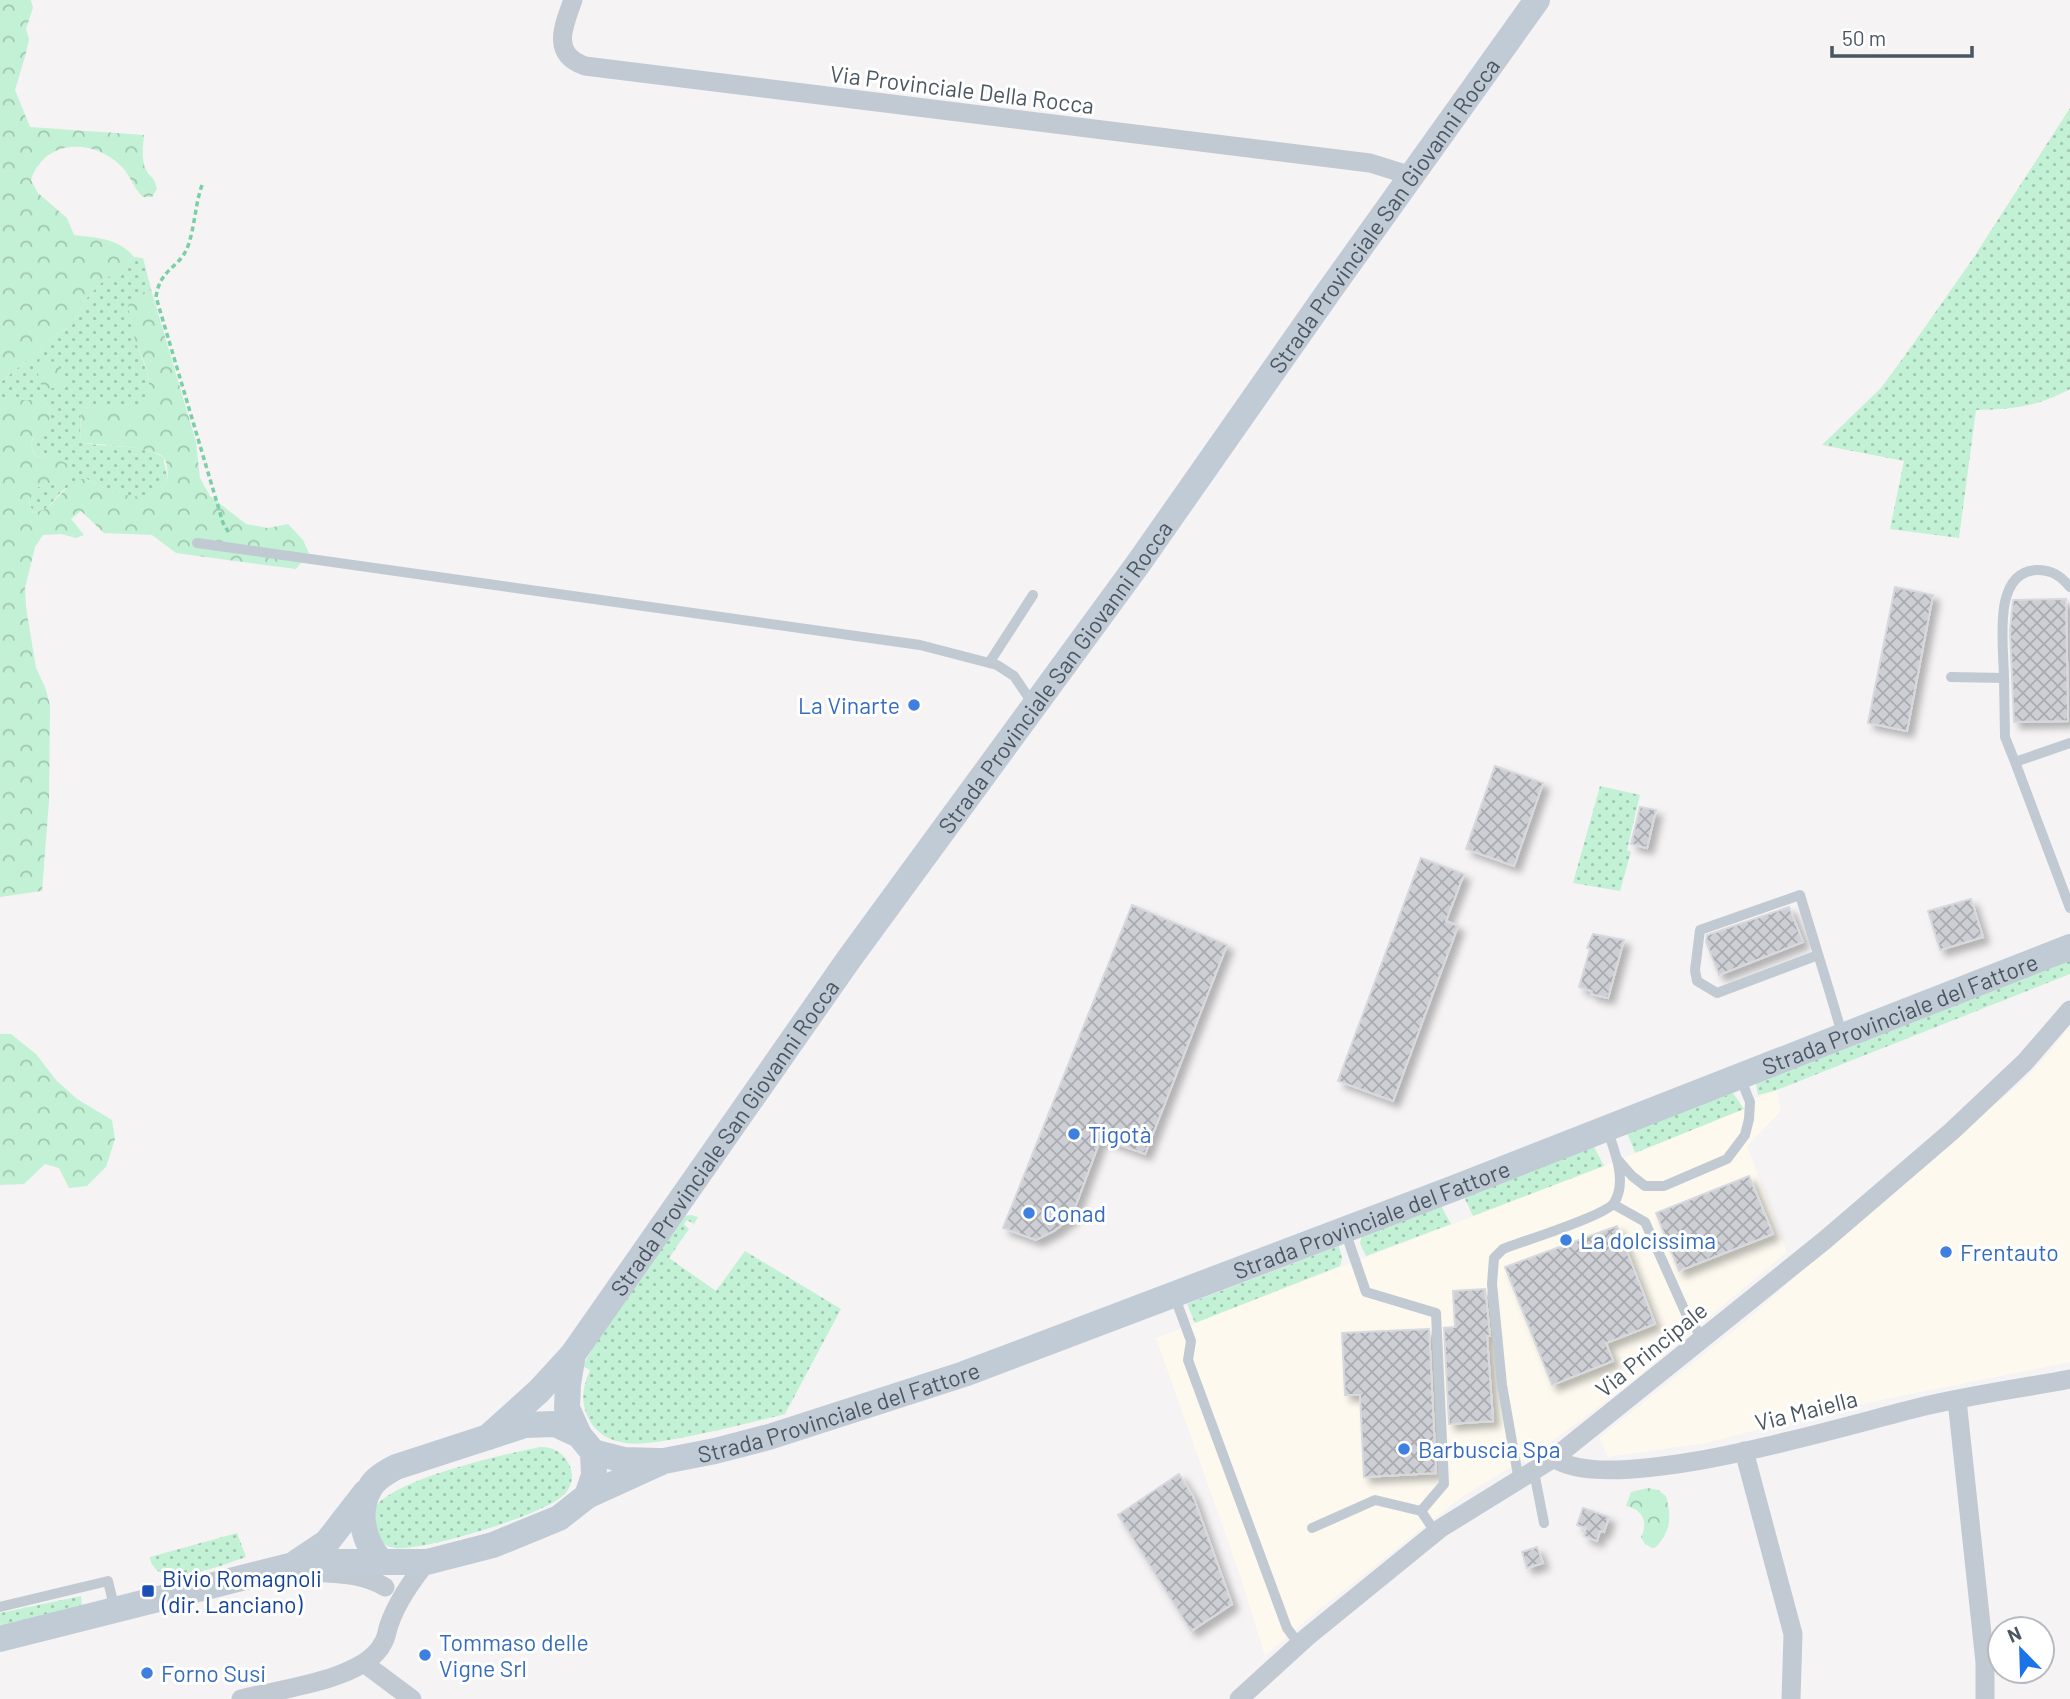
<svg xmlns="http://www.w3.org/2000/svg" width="2070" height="1699" viewBox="0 0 2070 1699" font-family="Barlow,sans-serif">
	<defs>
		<pattern id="green-dots" width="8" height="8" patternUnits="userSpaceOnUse" patternTransform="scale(1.75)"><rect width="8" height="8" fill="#c3f1d5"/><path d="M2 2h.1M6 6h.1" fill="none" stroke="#a0c6b0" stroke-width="1.8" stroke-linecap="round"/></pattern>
		<pattern id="forest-crowns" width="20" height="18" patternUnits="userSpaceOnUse" patternTransform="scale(1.75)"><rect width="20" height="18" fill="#c3f1d5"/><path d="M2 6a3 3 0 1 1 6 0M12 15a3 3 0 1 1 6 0" fill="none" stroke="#a0c6b0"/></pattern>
		<pattern id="building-cross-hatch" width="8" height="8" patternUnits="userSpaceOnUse" patternTransform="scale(1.75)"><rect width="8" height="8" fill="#cdcfd5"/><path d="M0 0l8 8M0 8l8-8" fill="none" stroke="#a8abb0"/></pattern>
		<filter id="shadow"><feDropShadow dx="6" dy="6" stdDeviation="3.5" flood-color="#0004"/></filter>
	</defs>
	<rect width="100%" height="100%" fill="#f5f3f3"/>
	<path fill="#fdf9ef" d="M2070,1026V1362L1847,1407L1706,1443L1608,1457L1599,1438L1752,1316L1863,1215L2025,1079L2049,1053Z
		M1777,1090L1781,1111L1747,1146L1787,1252L1630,1383L1548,1444L1462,1497L1316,1612L1265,1656L1240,1575L1156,1338L1604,1166L1744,1109L1740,1104Z"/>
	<path fill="url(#green-dots)" d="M2070,108V389C2037,407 2012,409 1976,410L1959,538L1890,529L1904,461L1822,445L1881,388L1906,354L1972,260Z
		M134,257L143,258L151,289L133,297C133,310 133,324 135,337C139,362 160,379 142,405L81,408L80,442C107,449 139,442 163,457L168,480C145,510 112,493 85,478C77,483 67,487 60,493C52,502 47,511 33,513L29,501L36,488L52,482L46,458L36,456L30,445C38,428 48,432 50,408L41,400H0V383L57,334L73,324L85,300L101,283Z
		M1600,786L1640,795L1627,850L1631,852L1620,891L1573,883Z
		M2070,959V974L1777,1090L1758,1095L1756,1083Z
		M1733,1093L1744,1109L1635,1153L1627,1132Z
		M1594,1147L1604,1166L1473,1216L1464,1197Z
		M1441,1206L1451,1224L1366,1256L1360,1243L1362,1236Z
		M691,1215L698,1217L694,1224L687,1220L684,1224L689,1229L669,1258L716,1291L745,1251L841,1309L785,1414C746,1424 708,1433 669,1440C655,1442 639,1445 626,1443C611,1441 598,1435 590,1421C580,1403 582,1389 590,1370L583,1366L610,1315L683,1216Z
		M1339,1246L1342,1258L1340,1266L1195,1323L1187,1304Z
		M540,1447C567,1445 585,1480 560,1498C535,1517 425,1551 395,1548C387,1547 382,1543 377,1537L374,1508C397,1478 502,1455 540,1447Z
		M237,1533L246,1557C224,1564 155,1594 150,1557Z
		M81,1596L82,1608L0,1626V1613Z"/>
	<path fill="url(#forest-crowns)" d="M0,0H31L33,8L26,29L29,39L26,53L15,90L30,127L144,135C143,146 141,160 146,170C151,179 154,175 157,189L152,197H143C133,188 131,176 121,166C93,138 44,139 31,180L38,193L67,218L74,235C97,238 119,238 134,257L101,283L85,300L73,324L57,334L0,383Z
		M151,289L196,442L200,478L210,496L246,524L268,528L288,524L303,540L309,553L296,569L176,553L152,535L104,533L81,511L71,519L84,535L76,538L61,534L43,535L35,547L25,588L26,607L36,668L45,687L50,705L49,801L42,891L0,897V400H41L50,408C49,412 50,417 49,421C43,437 21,436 36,456L46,458L52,456L73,467L64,481L52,482L36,488L29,501L33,513C57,509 60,485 85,478C112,493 145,509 168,480C167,473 168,463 164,458C154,445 98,446 80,442L81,408L142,404C158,382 143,363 135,340C132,329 130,317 128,306L133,297Z
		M44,358C58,363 68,370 61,385L50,389L42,386C37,377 37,369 40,359Z
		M0,1034H11L36,1054L56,1080L77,1099L112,1120L115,1139L106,1167L87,1186L69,1188L59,1168L45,1164L24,1184L0,1185Z
		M1648,1488L1658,1490L1666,1496C1671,1516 1672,1530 1656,1547L1652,1548L1645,1544L1641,1537C1649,1522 1642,1509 1626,1506L1631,1492Z"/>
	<path fill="url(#building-cross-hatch)" stroke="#d7d9de" stroke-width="2" filter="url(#shadow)" d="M1895,587L1933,595L1907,731L1868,723Z
		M2066,599L2068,721L2014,722L2010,631L2013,600Z
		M1495,766L1543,783L1514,866L1466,849Z
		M1640,807L1656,810L1647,848L1631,844Z
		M1421,858L1464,874L1446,921L1458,926L1393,1101L1338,1081Z
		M1971,899L1983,937L1940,950L1928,911Z
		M1132,905L1227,945L1145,1154L1101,1138L1071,1218L1054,1231L1036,1240L1003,1228Z
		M1789,907L1803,942L1719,975L1706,942L1707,935Z
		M1593,934L1624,940L1608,998L1591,994L1592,991L1579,987L1590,949L1587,948Z
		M1749,1176L1773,1234L1679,1271L1656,1213Z
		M1617,1226L1655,1324L1606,1343L1613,1361L1552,1385L1505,1267Z
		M1485,1289L1490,1336H1487L1493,1421L1449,1424L1444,1328L1455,1327L1453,1291Z
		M1429,1329L1436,1473L1364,1477L1360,1395H1345L1342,1333Z
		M1179,1474L1193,1496L1232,1604L1191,1631L1118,1515Z
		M1583,1508L1609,1517L1604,1532L1600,1531L1597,1541L1584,1536L1586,1528L1577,1525Z
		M1537,1547L1543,1563L1527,1568L1522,1552Z"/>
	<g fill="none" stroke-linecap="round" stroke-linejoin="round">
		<path stroke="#7ad0a6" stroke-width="3.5" stroke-dasharray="5 3.5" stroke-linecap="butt" d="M202,185C195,205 195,226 188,246C180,268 160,268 156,297L223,523L229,533"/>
		<path stroke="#c1cad2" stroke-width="10" d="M197,543L920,645L997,665L1014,676L1033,704
			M989,663L1033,595
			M1951,677L2004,678L2005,737L2015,762
			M2004,678C2004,648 1991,571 2037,570C2052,570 2061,576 2070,587
			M2070,743L2015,762L2070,908
			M1818,955L1717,993L1697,981L1695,970L1700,930L1800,895C1814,942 1829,988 1842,1034
			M1618,1160L1632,1176L1645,1186H1664L1727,1159L1745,1135L1749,1119L1750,1102L1740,1077
			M1613,1204L1645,1222L1688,1318L1703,1338
			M1345,1231L1366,1292L1436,1313L1444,1484L1421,1511L1436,1533
			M1174,1295L1191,1341L1188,1360L1287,1628L1299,1644
			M1534,1472L1544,1523
			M1519,1481L1502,1385L1492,1284L1494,1258L1503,1249C1523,1241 1605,1216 1614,1203C1628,1181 1614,1150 1607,1129
			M1312,1528L1375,1500L1421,1511
			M0,1607L108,1581L115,1610"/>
		<path stroke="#c1cad2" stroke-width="19" d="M573,0C563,27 551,54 585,66L1370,163L1412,176
			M1957,1400L1985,1662V1699
			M1744,1451L1793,1634L1791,1699
			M1554,1458C1610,1498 1843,1426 1913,1409C1964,1396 2018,1389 2070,1379
			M326,1573C347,1574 367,1576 385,1587
			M365,1664L412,1699
			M241,1699C279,1689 365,1680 383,1643C387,1637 387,1629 390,1622C398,1601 413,1579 427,1562
			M1239,1699L1307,1637L1441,1528L1554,1458L1825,1240L1952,1131L2025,1062L2070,1010"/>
		<g stroke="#c1cbd6" stroke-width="26">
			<path d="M573,1354L568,1384L567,1408L579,1435"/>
			<path id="s1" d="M488,1437L539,1391L573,1354L849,959L1138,564L1327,294L1537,0"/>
			<path d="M593,1452L624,1460L659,1461"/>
			<path id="s2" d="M587,1496L664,1461L715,1451L769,1437L964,1374L1452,1189L2070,947"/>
			<path d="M297,1562L327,1542L365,1493"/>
			<path d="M0,1639L293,1565L318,1562H427L493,1545L559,1518L587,1496L594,1475L593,1452L579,1435L555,1424L525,1425L396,1467C387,1472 375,1478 370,1488C356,1511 363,1542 381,1561"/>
		</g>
	</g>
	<g fill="#3f7fe0" stroke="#fff" stroke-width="2.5">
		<circle cx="914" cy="705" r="7"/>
		<circle cx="1074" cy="1134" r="7"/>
		<circle cx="1029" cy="1213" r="7"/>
		<circle cx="1566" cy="1240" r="7"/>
		<circle cx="1946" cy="1252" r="7"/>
		<circle cx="1404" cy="1449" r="7"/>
		<circle cx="425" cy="1655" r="7"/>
		<circle cx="147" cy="1673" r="7"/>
	</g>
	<rect fill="#1a4fb4" stroke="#fff" stroke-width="2.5" x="141" y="1584" width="14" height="14" rx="3.5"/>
	<g text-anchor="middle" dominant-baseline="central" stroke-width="6" stroke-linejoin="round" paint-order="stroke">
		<g font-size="23" fill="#4a5661" stroke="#fff">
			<text transform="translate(962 89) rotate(7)">Via Provinciale Della Rocca</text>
			<text stroke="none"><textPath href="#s1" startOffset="1517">Strada Provinciale San Giovanni Rocca</textPath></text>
			<text stroke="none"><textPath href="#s1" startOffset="950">Strada Provinciale San Giovanni Rocca</textPath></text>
			<text stroke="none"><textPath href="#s2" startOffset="1400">Strada Provinciale del Fattore</textPath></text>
			<text stroke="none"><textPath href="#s1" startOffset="383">Strada Provinciale San Giovanni Rocca</textPath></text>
			<text stroke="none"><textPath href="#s2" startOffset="833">Strada Provinciale del Fattore</textPath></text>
			<text transform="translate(1651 1349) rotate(-39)">Via Principale</text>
			<text stroke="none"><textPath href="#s2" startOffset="266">Strada Provinciale del Fattore</textPath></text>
			<text transform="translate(1806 1410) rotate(-14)">Via Maiella</text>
		</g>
		<g font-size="23" fill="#366cbe" stroke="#fff" text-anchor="start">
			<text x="900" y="705" text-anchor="end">La Vinarte</text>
			<text x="1088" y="1134">Tigotà</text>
			<text x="1043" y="1213">Conad</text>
			<text x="1580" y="1240">La dolcissima</text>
			<text x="1960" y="1252">Frentauto</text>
			<text x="1418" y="1449">Barbuscia Spa</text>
			<text x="439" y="1642">Tommaso delle<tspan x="439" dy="26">Vigne Srl</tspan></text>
			<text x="161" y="1673">Forno Susi</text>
		</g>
		<g font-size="23" fill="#164399" stroke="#fff" text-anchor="start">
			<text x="162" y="1578">Bivio Romagnoli<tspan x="162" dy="26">(dir. Lanciano)</tspan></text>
		</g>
	</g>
	<g transform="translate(2021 1650) rotate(337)"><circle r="33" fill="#ffffff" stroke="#b7bbc0" stroke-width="2"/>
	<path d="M0-5L12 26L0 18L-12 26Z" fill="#1a73e8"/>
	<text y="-10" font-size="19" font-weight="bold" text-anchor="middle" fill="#4a5661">N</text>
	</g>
	<path d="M1832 46v10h140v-10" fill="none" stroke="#4a5661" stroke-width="3.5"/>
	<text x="1842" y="46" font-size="21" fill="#4a5661" stroke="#ffffff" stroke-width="5" paint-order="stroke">50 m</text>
</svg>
